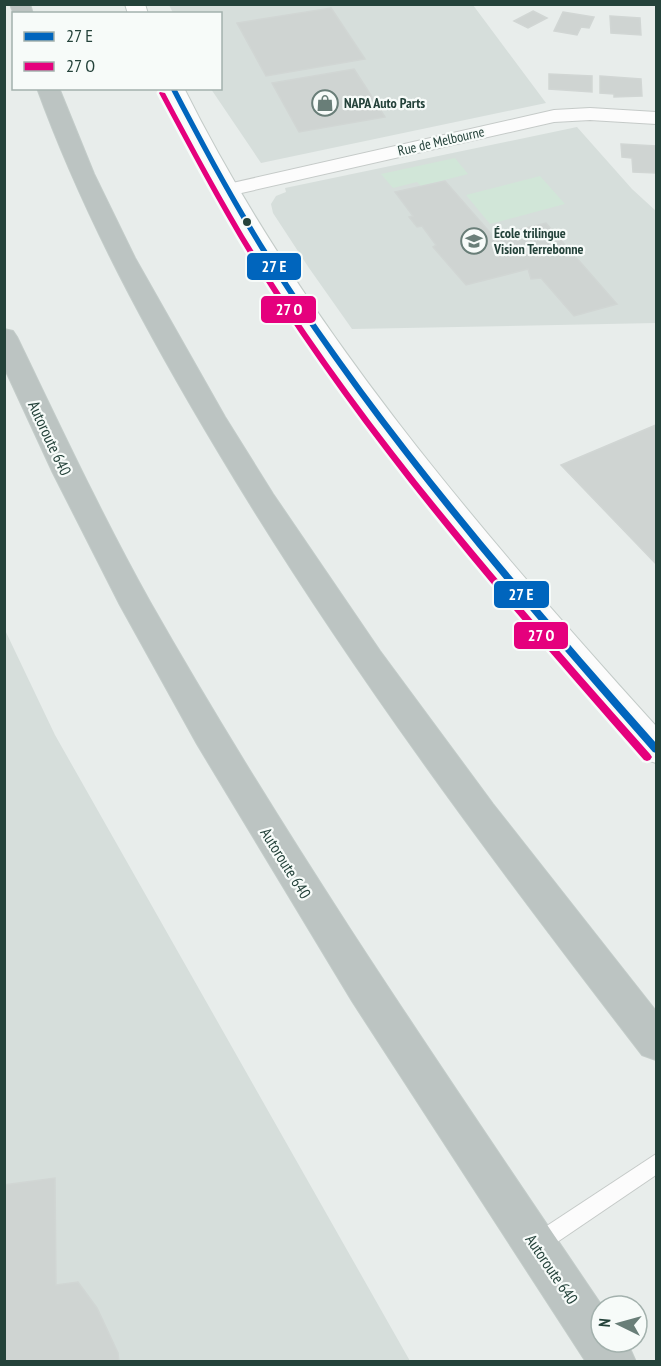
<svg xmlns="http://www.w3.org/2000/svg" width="661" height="1366" viewBox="0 0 661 1366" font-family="'PT Sans Narrow',sans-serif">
	<rect width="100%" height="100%" fill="#e8edeb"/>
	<path fill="#d6dedb" d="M169,5H473L546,103L261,163L211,89L220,88V14L173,13Z
		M577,127L632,189L656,211V323L352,329L309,268L273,213L271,204L276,196L286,192L285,188Z
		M4,628L55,735L410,1361H5Z"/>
	<path fill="#d1e6d8" d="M455,158L468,174L421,186L417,182L393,188L381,174Z
		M540,176L565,204L490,224L466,195Z"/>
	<path fill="#cfd4d2" stroke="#d1d6d4" stroke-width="1.5" d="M331,8L365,59L266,76L237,23Z
		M533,11L547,18L528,28L514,21Z
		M563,12L594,17L589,28L581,27L577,35L554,31Z
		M610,16L640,18L641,35L611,33Z
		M354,69L385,117L299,132L272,83Z
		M549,74L592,76V92L549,89Z
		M600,76L641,79L642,96L614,97V94L600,93Z
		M621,144L656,146V173L633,172L632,158L622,157Z
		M445,181L493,236L546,223L617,304L574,316L541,278L531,279L528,269L466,285L433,247L436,245L422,226L417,227L409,217L413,216L395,192Z
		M656,425V564L561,465Z
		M55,1178L56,1285L78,1282L97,1308L118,1353L119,1362H4V1185Z"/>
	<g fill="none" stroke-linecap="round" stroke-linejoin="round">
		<g stroke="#c5cac8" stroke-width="2">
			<path id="lane" d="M656,1154V1175L544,1251L537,1254L530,1251L527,1244L530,1237Z"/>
		</g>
		<g stroke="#c5cac8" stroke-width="2">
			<path id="street" d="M590,108L656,112V124L590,120L554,122L228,196L220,195L217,190L220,185L228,184L554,110Z"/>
		</g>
		<g stroke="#c3cbc8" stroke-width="2">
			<path id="secondary" d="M125,4H145L148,14H128Z
				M162,88H184C302,325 480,531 656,726V763L644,759C520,617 400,473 296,316C247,242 200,168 162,88Z"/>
		</g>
		<g stroke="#c3ccc9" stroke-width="2">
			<path id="highway" d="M10,4H30L33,14L14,15Z
				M37,88H59L94,174L135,258L225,417L273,494L380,651L493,804L656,1011V1060L642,1055C492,860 345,664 219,453C149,336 84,217 37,88Z
				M4,329L13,331L17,337C60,426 102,516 150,602C288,845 446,1075 602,1306L601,1342H627L636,1362H586L352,1001L197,744L120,605L53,473L4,367Z"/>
		</g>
		<use href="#lane" fill="#fcfcfc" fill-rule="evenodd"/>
		<use href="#street" fill="#fcfcfc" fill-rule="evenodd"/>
		<use href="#secondary" fill="#fcfcfc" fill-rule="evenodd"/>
		<use href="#highway" fill="#bcc4c2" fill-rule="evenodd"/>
		<g stroke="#f7fbf9" stroke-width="5">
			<path id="bus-1" d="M170,88H176C208,149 240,209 277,266C388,437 522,591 656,743V753L653,752C517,597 382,440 271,267C234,209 202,149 170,88Z"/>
		</g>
		<g stroke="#f7fbf9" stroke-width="5">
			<path id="bus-2" d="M160,92L165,93C197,153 229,213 266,271C376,445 514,600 650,754L652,757L650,760L647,761L644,760C507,604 370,447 259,271C223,213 191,153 159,93Z"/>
		</g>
		<use href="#bus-1" fill="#0065bd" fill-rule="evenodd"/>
		<use href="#bus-2" fill="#e5007d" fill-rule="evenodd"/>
	</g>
	<defs>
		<g id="shop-ring" transform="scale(1.35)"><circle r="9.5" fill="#f7fbf9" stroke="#697e78" stroke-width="1.5"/><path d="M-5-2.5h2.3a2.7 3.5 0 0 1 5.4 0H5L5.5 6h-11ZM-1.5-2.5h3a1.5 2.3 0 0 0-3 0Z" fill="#697e78"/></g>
		<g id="school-ring" transform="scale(1.35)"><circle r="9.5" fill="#f7fbf9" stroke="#697e78" stroke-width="1.5"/><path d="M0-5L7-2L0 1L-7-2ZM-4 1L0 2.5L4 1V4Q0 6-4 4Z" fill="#697e78"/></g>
	</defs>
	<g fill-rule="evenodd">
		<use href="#shop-ring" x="325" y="103"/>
		<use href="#school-ring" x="474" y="241"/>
	</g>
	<circle fill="#24423a" stroke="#f7fbf9" stroke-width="2" cx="247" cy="222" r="5"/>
	<g text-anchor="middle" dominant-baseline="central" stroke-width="4.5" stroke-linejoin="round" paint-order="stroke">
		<g font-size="14" font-weight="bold" fill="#24423a" stroke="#f7fbf9" text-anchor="start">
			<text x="344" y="103">NAPA Auto Parts</text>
			<text x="494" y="233">École trilingue<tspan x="494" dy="16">Vision Terrebonne</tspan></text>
		</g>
		<g font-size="14" fill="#24423a" stroke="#f7fbf9">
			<text transform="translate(441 141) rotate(-13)">Rue de Melbourne</text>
		</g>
		<g font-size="16" fill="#24423a" stroke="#f7fbf9">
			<text transform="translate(50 438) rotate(65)">Autoroute 640</text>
			<text transform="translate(286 863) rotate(58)">Autoroute 640</text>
			<text transform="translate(552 1269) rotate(56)">Autoroute 640</text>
		</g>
	</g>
	<g stroke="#f7fbf9" stroke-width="2">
		<rect x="246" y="252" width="56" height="29" rx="6" fill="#0065bd"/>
		<rect x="260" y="295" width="57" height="29" rx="6" fill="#e5007d"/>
		<rect x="493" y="580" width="57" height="29" rx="6" fill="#0065bd"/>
		<rect x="513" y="621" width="56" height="29" rx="6" fill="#e5007d"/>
	</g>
	<g font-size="16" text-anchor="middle" font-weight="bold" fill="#fff">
		<text x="274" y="272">27 E</text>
		<text x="289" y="315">27 O</text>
		<text x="521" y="600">27 E</text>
		<text x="541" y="641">27 O</text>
	</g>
	<rect width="661" height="1366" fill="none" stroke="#24423a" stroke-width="12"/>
	<rect x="12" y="12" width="210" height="78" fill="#f7fbf9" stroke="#a3b1ad" stroke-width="1.5"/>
	<rect x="24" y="32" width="30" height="9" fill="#0065bd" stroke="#a3b1ad" stroke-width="1.5"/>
	<text x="66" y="42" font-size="18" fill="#24423a">27 E</text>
	<rect x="24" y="62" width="30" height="9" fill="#e5007d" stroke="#a3b1ad" stroke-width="1.5"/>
	<text x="66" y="72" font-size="18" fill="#24423a">27 O</text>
	<g transform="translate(619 1324) rotate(275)"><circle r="28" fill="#f7fbf9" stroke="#a3b1ad" stroke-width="1.5"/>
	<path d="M0-4.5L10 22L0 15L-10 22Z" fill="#697e78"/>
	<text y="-9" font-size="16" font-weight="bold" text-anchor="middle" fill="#24423a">N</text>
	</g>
</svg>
